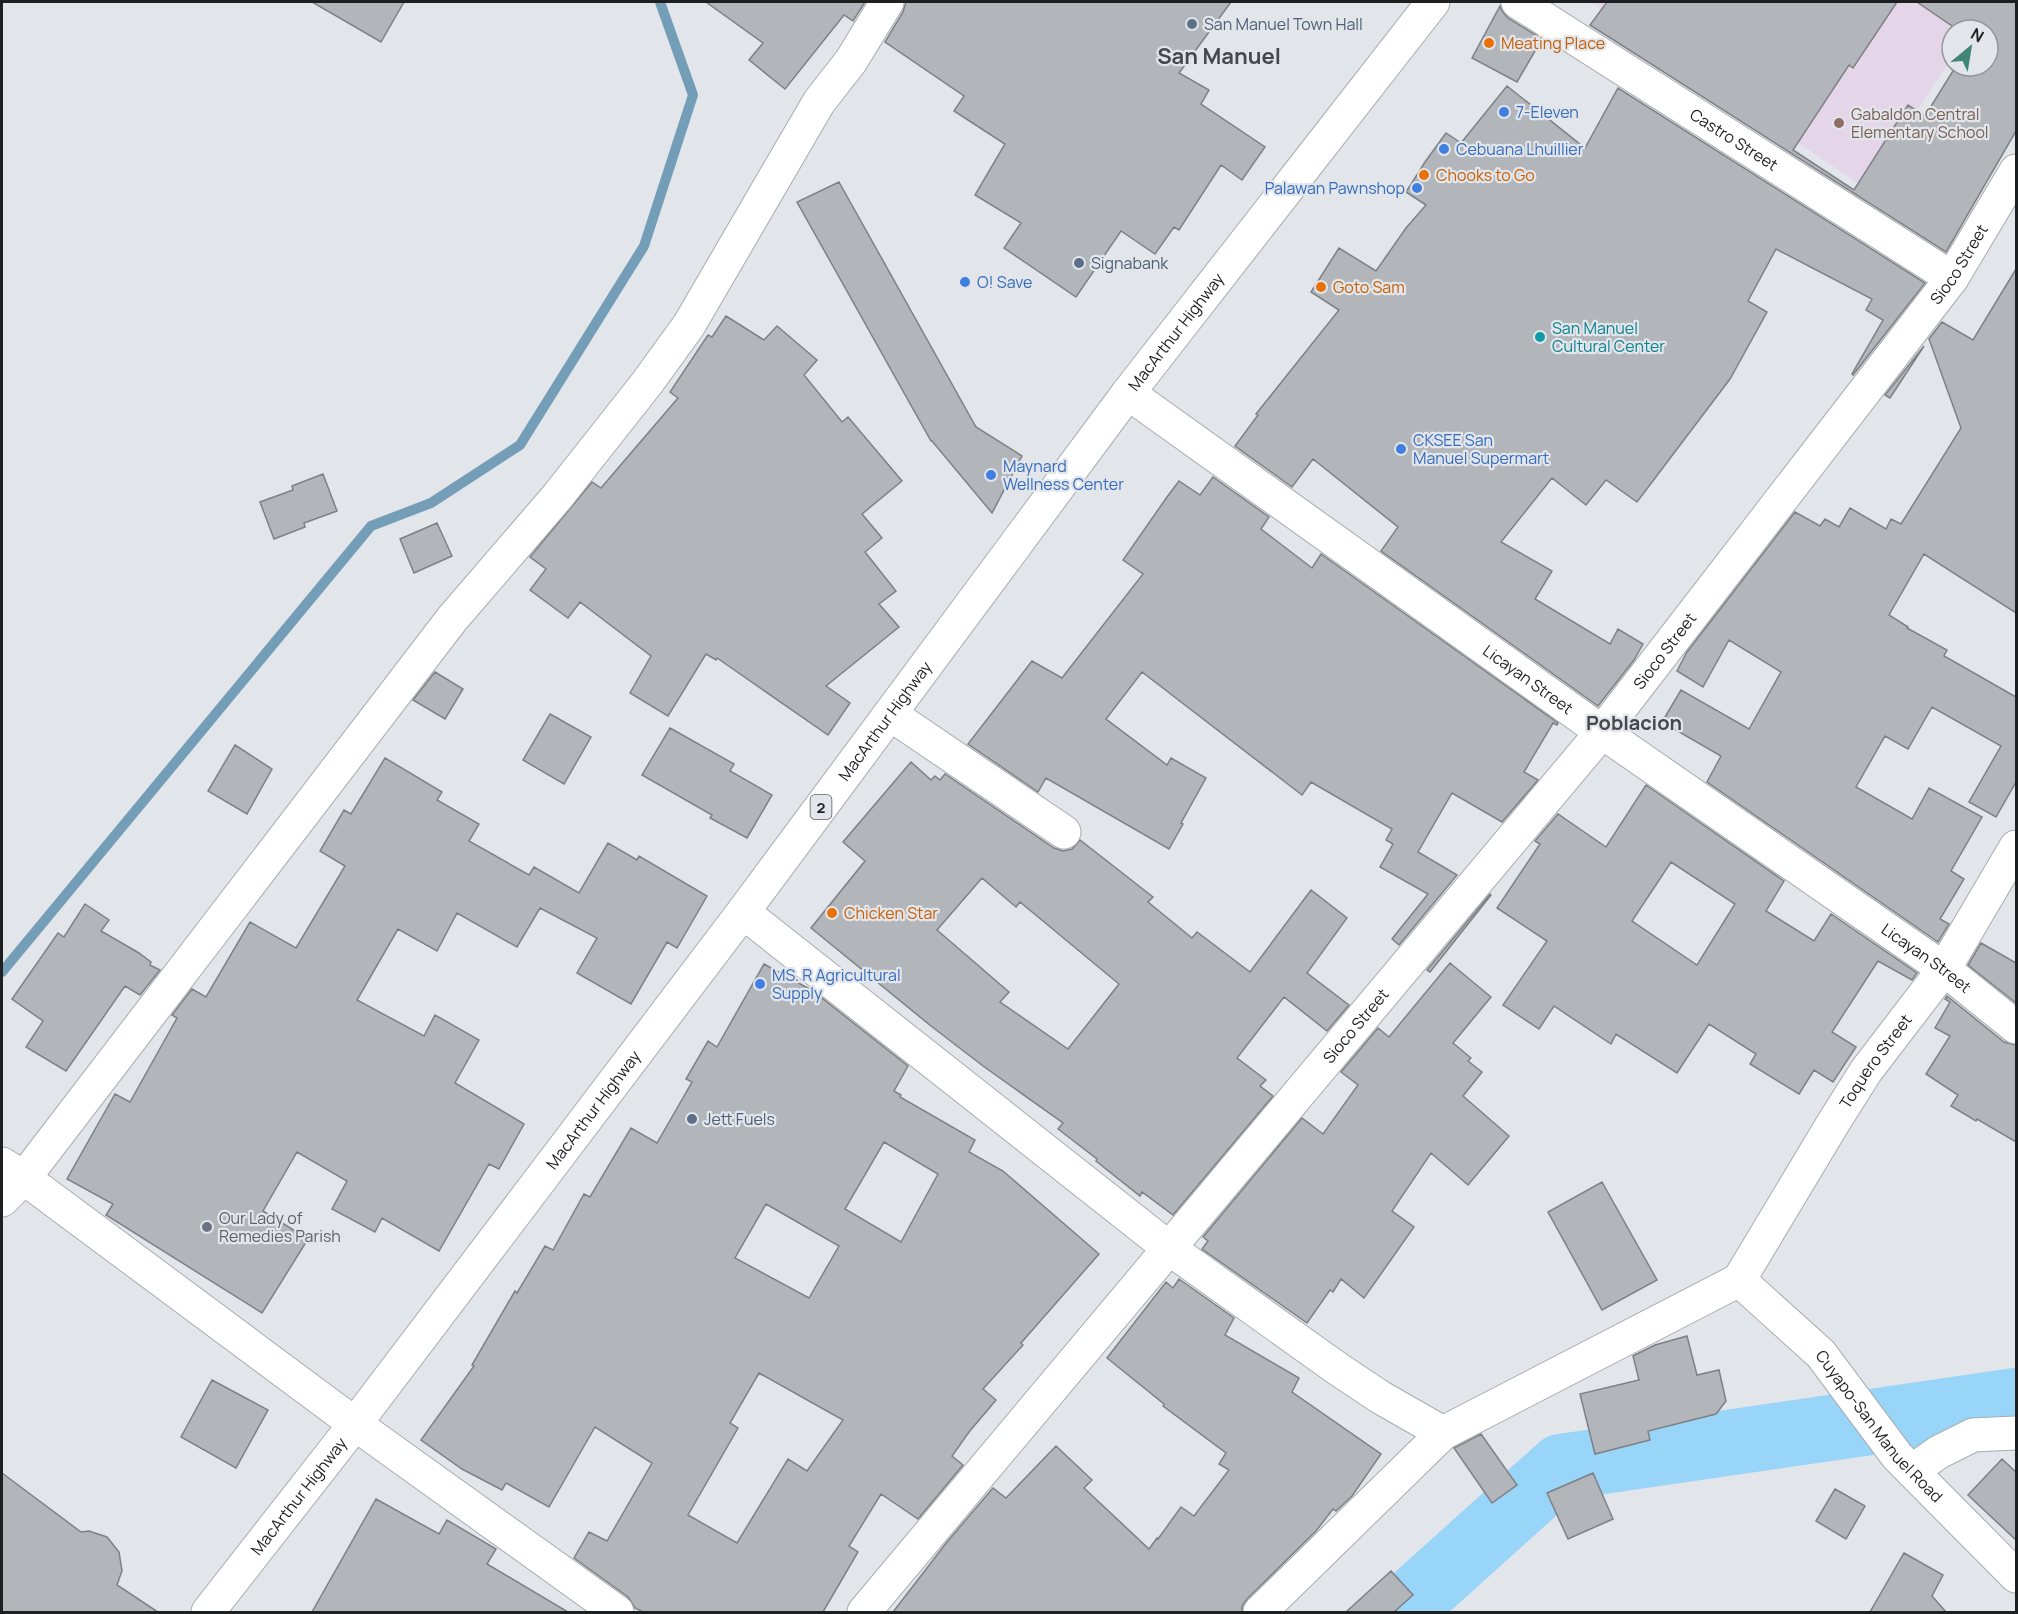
<svg xmlns="http://www.w3.org/2000/svg" width="2018" height="1614" viewBox="0 0 2018 1614" font-family="Manrope,sans-serif">
	<rect width="100%" height="100%" fill="#e2e5ea"/>
	<path fill="#e4d6e8" d="M1591,2H1990L1971,30H1952V58L1865,188Z"/>
	<g fill="none" stroke-linecap="round" stroke-linejoin="round">
		<path stroke="#749eb8" stroke-width="10" d="M2,972L371,526L431,503L520,445L644,246L693,95L660,2"/>
		<path stroke="#99d4f9" stroke-width="66" d="M1400,1612L1561,1467L2016,1401"/>
	</g>
	<path fill="#b2b6ba" stroke="#7d8084" stroke-width="1.5" fill-rule="evenodd" d="M312,2H404L381,42Z
		M706,2H865L853,21L844,15L785,89L749,60L763,43Z
		M906,2H1231L1179,73L1209,90L1201,104L1265,147L1242,180L1221,165L1179,230L1174,227L1155,254L1121,231L1076,297L1004,248L1021,223L975,195L1005,144L954,111L964,96L885,42L903,12Z
		M1607,2H1897L1853,68L1849,65L1793,150L1854,190L1908,105L1925,116L1956,66H1988V30H1958L1917,2H2016V131L1946,252L1590,25Z
		M1500,6L1502,11L1508,18L1542,39L1517,82L1472,58Z
		M1507,86L1585,148L1618,88L1925,283L1853,375L1852,374L1883,320L1866,310L1872,299L1776,249L1748,301L1767,312L1730,379L1637,502L1606,480L1586,505L1552,478L1501,542L1552,571L1535,599L1610,644L1618,629L1643,644L1634,660L1598,706L1381,551L1398,527L1313,459L1292,487L1235,446L1258,415L1256,414L1339,310L1311,292L1339,248L1376,271L1406,228L1426,205L1406,192L1425,162L1446,133L1461,143Z
		M839,182L976,427L1022,456L992,513L932,441H931L797,202Z
		M2016,269V613L1924,554L1889,615L1908,627L1907,628L1947,650L1944,656L2016,697V782L1996,817L1969,802L2001,746L1932,707L1908,749L1885,736L1856,787L1912,819L1929,788L1982,817L1951,871L1964,879L1940,919L1949,924L1938,942L1707,782L1721,756L1662,722L1681,690L1749,729L1781,672L1729,640L1703,687L1677,671L1687,652L1795,512L1820,526L1825,519L1839,527L1850,508L1886,529L1891,519L1901,524L1961,428L1929,339L1942,322L1973,340Z
		M726,316L764,340L777,326L817,360L804,375L842,422L848,417L902,481L862,514L882,538L865,552L896,591L879,604L899,627L826,686L850,703L828,735L717,658L716,660L706,654L668,716L630,693L651,656L580,602L568,618L530,590L546,569L530,557L592,482L601,488L678,398L670,392L708,335L712,337Z
		M1924,346L1890,398L1885,395Z
		M323,474L337,511L304,523L305,527L274,539L260,502L293,490L292,486Z
		M1213,477L1269,517L1261,529L1312,568L1321,554L1558,723L1557,725L1553,723L1524,772L1538,780L1502,822L1452,793L1418,852L1457,875L1399,945L1392,939L1428,894L1380,867L1393,844L1386,840L1392,829L1311,782L1302,795L1142,672L1106,719L1167,765L1171,758L1206,778L1181,823L1183,824L1169,849L1046,778L1038,792L968,744L1032,661L1062,678L1143,574L1123,560L1167,497L1179,481L1200,495Z
		M437,523L452,556L414,573L400,539Z
		M435,672L463,689L445,719L413,700Z
		M550,714L591,737L564,784L523,760Z
		M670,728L734,764L730,771L772,795L747,838L710,818L712,815L642,775Z
		M235,745L272,769L247,814L208,791Z
		M385,758L442,792L437,800L479,824L469,841L529,875L534,867L579,893L608,843L637,860L639,856L707,896L677,948L667,942L631,1004L577,973L597,938L540,908L517,947L457,913L437,951L398,929L357,1000L424,1036L435,1015L479,1040L455,1083L524,1124L499,1169L489,1164L439,1251L382,1218L375,1232L332,1209L347,1181L297,1152L263,1211L308,1239L262,1313L106,1215L113,1204L67,1179L115,1094L130,1102L177,1018L172,1015L192,989L206,997L250,922L296,948L345,866L320,851L344,810L351,814Z
		M911,762L931,780L935,776L940,780L945,774L1054,848L1063,851L1072,849L1080,840L1153,897L1148,902L1192,938L1197,932L1250,972L1311,890L1347,918L1307,973L1349,1005L1327,1031L1284,997L1237,1058L1266,1080L1260,1086L1273,1096L1173,1215L1142,1192L1140,1196L1096,1161L1097,1159L1058,1129L1063,1123L983,1066L931,1026L811,928L865,861L843,842ZM982,878L1016,907L1020,902L1119,984L1068,1049L1000,1002L1009,992L937,930Z
		M1646,785L1784,881L1766,911L1814,941L1831,914L1917,973L1912,980L1878,961L1832,1032L1856,1047L1833,1082L1814,1070L1799,1094L1750,1064L1756,1054L1709,1024L1677,1073L1616,1034L1611,1044L1554,1006L1539,1029L1503,1005L1547,941L1497,908L1540,844L1535,841L1558,814L1606,847ZM1671,862L1735,904L1697,965L1632,921Z
		M1490,894L1491,895L1430,972L1427,970Z
		M85,904L109,920L101,931L139,953L151,962L150,965L160,970L140,995L125,986L66,1071L26,1047L43,1021L12,999L58,933L64,937Z
		M1981,943L2016,963V1003L1968,965Z
		M1450,963L1491,997L1453,1043L1471,1058L1468,1061L1482,1072L1463,1096L1509,1136L1468,1185L1431,1153L1392,1211L1414,1227L1364,1298L1341,1279L1333,1292L1330,1290L1307,1323L1202,1249L1208,1241L1203,1237L1302,1118L1323,1134L1358,1085L1341,1072L1378,1028L1389,1037Z
		M764,964L813,991L908,1066L894,1091L901,1095L900,1097L975,1140L969,1152L1003,1171L1099,1254L1021,1343L1023,1345L983,1389L996,1400L969,1432L952,1456L963,1465L918,1519L881,1494L849,1546L858,1552L823,1612H643L635,1608L628,1597L574,1558L589,1532L607,1541L652,1463L595,1427L549,1507L506,1483L502,1490L462,1469L421,1440L474,1366L472,1365L515,1291L517,1293L545,1246L553,1250L584,1194L590,1197L631,1128L657,1143L692,1082L686,1079L708,1041L717,1047ZM884,1142L938,1174L901,1242L845,1209ZM766,1204L839,1246L809,1298L735,1258ZM759,1373L843,1420L807,1471L788,1459L737,1543L688,1515L738,1428L730,1423Z
		M1947,996L2004,1042L2016,1045V1142L1977,1119L1976,1121L1951,1106L1958,1095L1926,1074L1950,1036L1935,1028L1950,1002L1945,999Z
		M1602,1182L1657,1280L1602,1310L1548,1212Z
		M1179,1279L1234,1318L1225,1335L1299,1378L1292,1392L1381,1454L1352,1496L1336,1511L1333,1509L1316,1531L1247,1599L1242,1606V1612H893L947,1542L993,1488L1006,1498L1056,1446L1092,1480L1084,1488L1149,1549L1157,1538L1158,1539L1181,1507L1194,1516L1229,1470L1219,1464L1226,1453L1163,1406L1164,1404L1107,1358L1166,1282L1173,1288Z
		M1687,1336L1697,1375L1719,1370L1726,1401L1716,1414L1648,1431L1650,1440L1595,1454L1580,1394L1639,1380L1633,1356L1655,1345Z
		M212,1380L268,1410L236,1468L181,1437Z
		M1481,1434L1517,1485L1492,1503L1454,1448Z
		M2002,1459L2016,1472V1540L1968,1495Z
		M2,1473L81,1532L89,1531L107,1537L119,1552L122,1571L117,1585L158,1612H2Z
		M1593,1473L1613,1519L1568,1539L1547,1493Z
		M1835,1489L1865,1506L1846,1539L1816,1521Z
		M376,1499L439,1534L447,1520L496,1549L487,1564L568,1612H312Z
		M1904,1553L1943,1575L1932,1596L1946,1612H1870Z
		M1391,1571L1413,1595L1394,1612H1346Z"/>
	<g fill="none" stroke-linecap="round" stroke-linejoin="round">
		<g stroke="#a8abb0" stroke-width="35">
			<g id="street">
				<path id="s1" d="M1518,2L1952,278"/>
				<path id="s2" d="M1128,393L1602,732L1944,969L2016,1027"/>
				<path d="M890,714L1064,832"/>
				<path d="M2,1164L24,1178L355,1424L617,1612"/>
				<path d="M2,1200L24,1178L452,619L557,497L647,383L689,325L819,102L851,61L887,2"/>
				<path id="s3" d="M1739,1280L1832,1125L1866,1071L1944,969L2016,847"/>
				<path d="M1912,1471L1939,1452L1973,1435L2016,1433"/>
				<path id="s4" d="M864,1612L1602,732L1952,278L2016,171"/>
				<path d="M1260,1612L1443,1433"/>
			</g>
		</g>
		<g stroke="#a8abb0" stroke-width="35">
			<g id="secondary">
				<path id="s5" d="M743,912L1170,1249L1338,1369L1380,1397L1443,1433L1739,1280L1821,1354L1897,1456L2016,1576"/>
			</g>
		</g>
		<g stroke="#a8abb0" stroke-width="35">
			<g id="highway">
				<path id="s6" d="M208,1612L355,1424L743,912L1128,393L1433,2"/>
			</g>
		</g>
		<use href="#street" stroke="#fff" stroke-width="33"/>
		<use href="#secondary" stroke="#fff" stroke-width="33"/>
		<use href="#highway" stroke="#fff" stroke-width="33"/>
	</g>
	<g fill="#5c6f8a" stroke="#e2e5ea" stroke-width="2">
		<circle cx="1192" cy="24" r="6"/>
		<circle cx="1079" cy="263" r="6"/>
		<circle cx="692" cy="1119" r="6"/>
	</g>
	<g fill="#e8710a" stroke="#e2e5ea" stroke-width="2">
		<circle cx="1489" cy="43" r="6"/>
		<circle cx="1424" cy="175" r="6"/>
		<circle cx="1321" cy="287" r="6"/>
		<circle cx="832" cy="913" r="6"/>
	</g>
	<g fill="#3f7fe0" stroke="#e2e5ea" stroke-width="2">
		<circle cx="1504" cy="112" r="6"/>
		<circle cx="1444" cy="149" r="6"/>
		<circle cx="1417" cy="188" r="6"/>
		<circle cx="965" cy="282" r="6"/>
		<circle cx="1401" cy="449" r="6"/>
		<circle cx="991" cy="475" r="6"/>
		<circle cx="760" cy="984" r="6"/>
	</g>
	<circle fill="#8d6e63" stroke="#e2e5ea" stroke-width="2" cx="1839" cy="123" r="6"/>
	<circle fill="#0f9aa8" stroke="#e2e5ea" stroke-width="2" cx="1540" cy="337" r="6"/>
	<circle fill="#6b7280" stroke="#e2e5ea" stroke-width="2" cx="207" cy="1227" r="6"/>
	<g text-anchor="middle" dominant-baseline="central" stroke-width="4.5" stroke-linejoin="round" paint-order="stroke">
		<rect fill="#e2e5ea" stroke="#595a5d" stroke-width="1.5" x="810.5" y="795" width="21" height="24" rx="4.5"/>
		<g font-size="15" font-weight="bold" fill="#1e1f21">
			<text x="821" y="807">2</text>
		</g>
		<g font-size="16" fill="#4e5e75" stroke="#e2e5ea" text-anchor="start">
			<text x="1204" y="24">San Manuel Town Hall</text>
			<text x="1091" y="263">Signabank</text>
			<text x="704" y="1119">Jett Fuels</text>
		</g>
		<g font-size="16" fill="#c56008" stroke="#e2e5ea" text-anchor="start">
			<text x="1501" y="43">Meating Place</text>
			<text x="1436" y="175">Chooks to Go</text>
			<text x="1333" y="287">Goto Sam</text>
			<text x="844" y="913">Chicken Star</text>
		</g>
		<g font-size="16" fill="#366cbe" stroke="#e2e5ea" text-anchor="start">
			<text x="1516" y="112">7-Eleven</text>
			<text x="1456" y="149">Cebuana Lhuillier</text>
			<text x="1405" y="188" text-anchor="end">Palawan Pawnshop</text>
			<text x="977" y="282">O! Save</text>
			<text x="1413" y="440">CKSEE San<tspan x="1413" dy="18">Manuel Supermart</tspan></text>
			<text x="1003" y="466">Maynard<tspan x="1003" dy="18">Wellness Center</tspan></text>
			<text x="772" y="975">MS. R Agricultural<tspan x="772" dy="18">Supply</tspan></text>
		</g>
		<g font-size="16" fill="#785e54" stroke="#e2e5ea" text-anchor="start">
			<text x="1851" y="114">Gabaldon Central<tspan x="1851" dy="18">Elementary School</tspan></text>
		</g>
		<g font-size="16" fill="#1e1f21" stroke="#e2e5ea">
			<text stroke="none"><textPath href="#s1" startOffset="256">Castro Street</textPath></text>
			<text stroke="none"><textPath href="#s4" startOffset="1737">Sioco Street</textPath></text>
			<text stroke="none"><textPath href="#s6" startOffset="1605">MacArthur Highway</textPath></text>
			<text stroke="none"><textPath href="#s4" startOffset="1251">Sioco Street</textPath></text>
			<text stroke="none"><textPath href="#s2" startOffset="492">Licayan Street</textPath></text>
			<text stroke="none"><textPath href="#s6" startOffset="1119">MacArthur Highway</textPath></text>
			<text stroke="none"><textPath href="#s2" startOffset="978">Licayan Street</textPath></text>
			<text stroke="none"><textPath href="#s4" startOffset="765">Sioco Street</textPath></text>
			<text stroke="none"><textPath href="#s3" startOffset="258">Toquero Street</textPath></text>
			<text stroke="none"><textPath href="#s6" startOffset="633">MacArthur Highway</textPath></text>
			<text stroke="none"><textPath href="#s5" startOffset="1410">Cuyapo-San Manuel Road</textPath></text>
			<text stroke="none"><textPath href="#s6" startOffset="147">MacArthur Highway</textPath></text>
		</g>
		<g font-size="16" fill="#0d838f" stroke="#e2e5ea" text-anchor="start">
			<text x="1552" y="328">San Manuel<tspan x="1552" dy="18">Cultural Center</tspan></text>
		</g>
		<g font-size="16" fill="#5b616d" stroke="#e2e5ea" text-anchor="start">
			<text x="219" y="1218">Our Lady of<tspan x="219" dy="18">Remedies Parish</tspan></text>
		</g>
		<g font-size="20" font-weight="bold" fill="#45484c" stroke="#e2e5ea">
			<text x="1634" y="722">Poblacion</text>
		</g>
		<g font-size="22" font-weight="bold" fill="#45484c" stroke="#e2e5ea">
			<text x="1219" y="56">San Manuel</text>
		</g>
	</g>
	<rect width="2018" height="1614" fill="none" stroke="#1e1f21" stroke-width="6"/>
	<g transform="translate(1970 48) rotate(30)"><circle r="28" fill="#e2e5ea" stroke="#94969a" stroke-width="1.5"/>
	<path d="M0-4.5L10 22L0 15L-10 22Z" fill="#418578"/>
	<text y="-9" font-size="16" font-weight="bold" text-anchor="middle" fill="#1e1f21">N</text>
	</g>
</svg>
